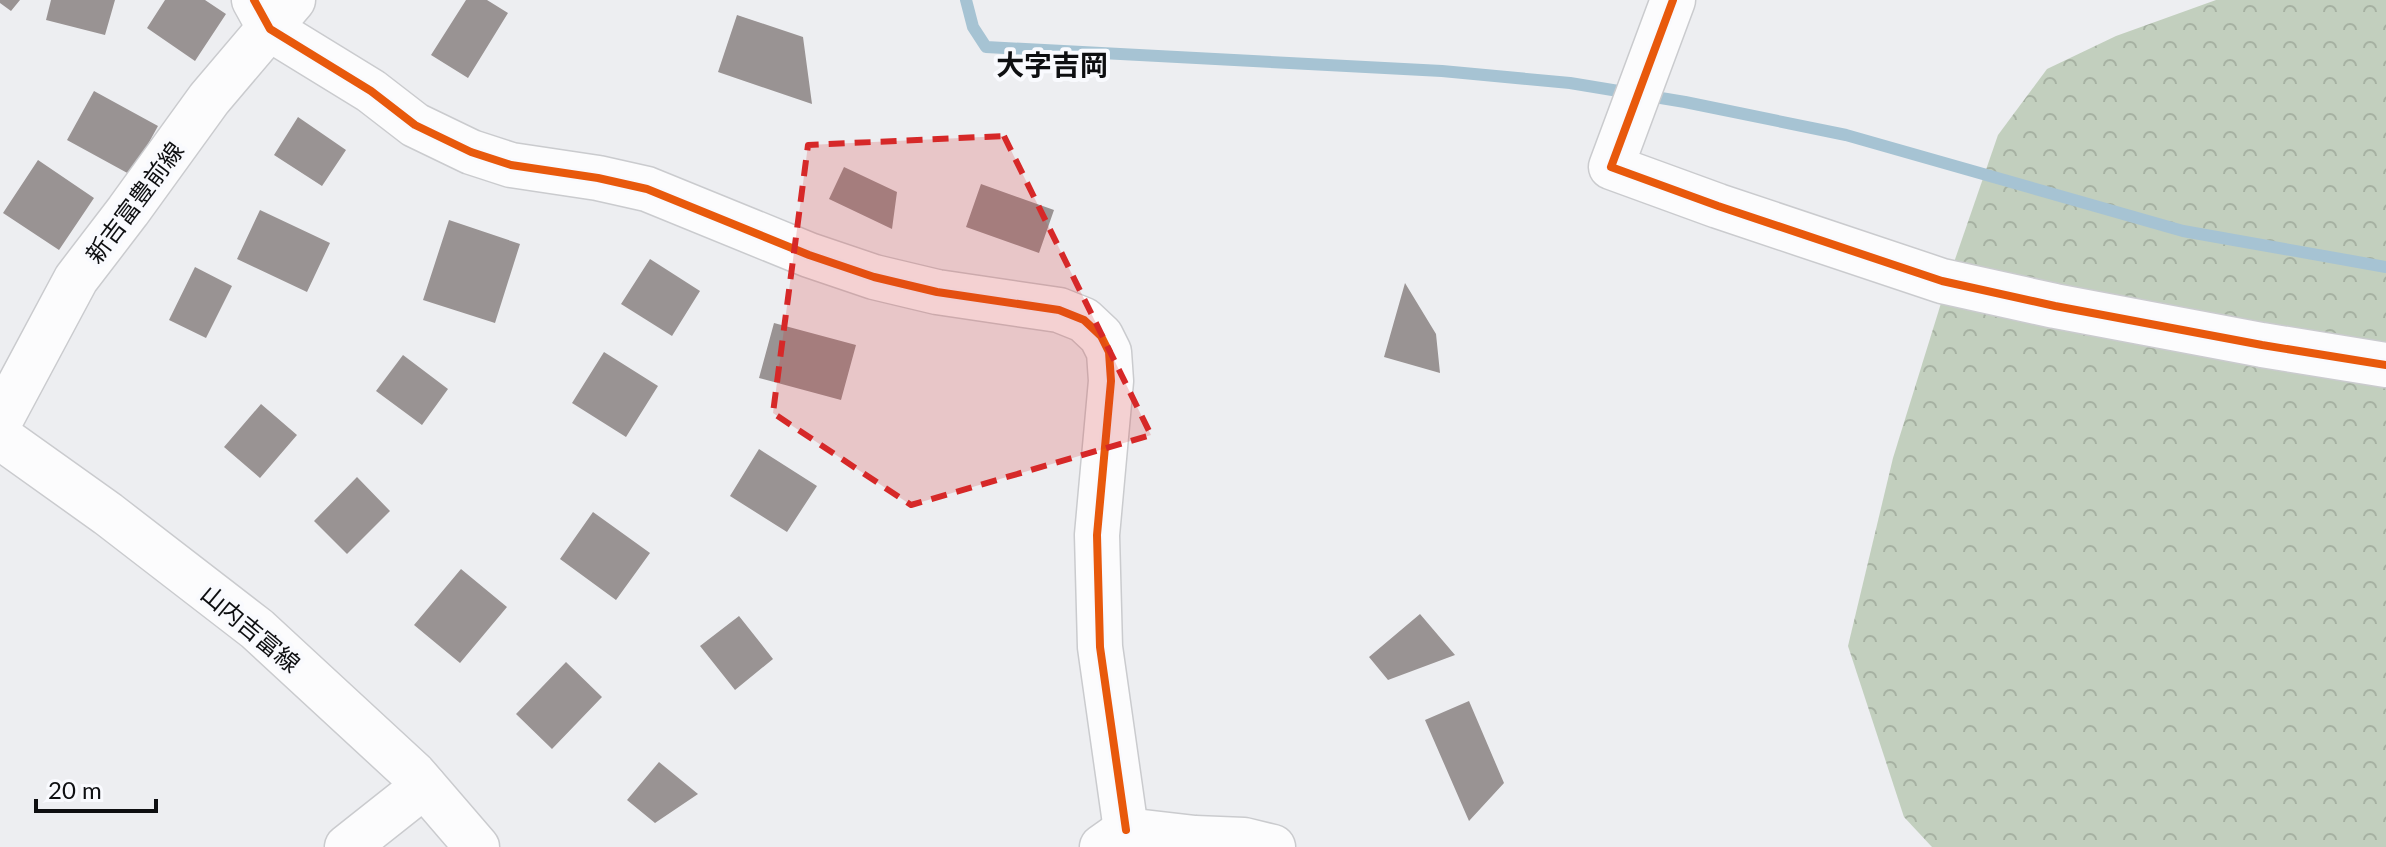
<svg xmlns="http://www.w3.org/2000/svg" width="2386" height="847" viewBox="0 0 2386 847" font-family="Lato,'Noto Sans JP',sans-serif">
	<defs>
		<pattern id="forest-crowns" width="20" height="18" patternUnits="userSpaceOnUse" patternTransform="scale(2)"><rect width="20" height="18" fill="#c2cfbe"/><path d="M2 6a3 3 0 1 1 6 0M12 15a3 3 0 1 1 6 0" fill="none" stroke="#a6b1a2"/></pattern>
	</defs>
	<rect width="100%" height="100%" fill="#edeef1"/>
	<path fill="url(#forest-crowns)" d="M2216,0H2386V847H1932L1904,817L1848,646L1893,458L1951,271L1998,135L2047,69L2116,36Z"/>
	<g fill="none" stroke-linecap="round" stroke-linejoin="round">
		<path stroke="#a6c3d3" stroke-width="12" d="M966,0L973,27L986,47L1442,71L1570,83L1685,102L1846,135L2183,231L2386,267"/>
	</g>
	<path fill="#999393" d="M0,0H20L11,11L0,3Z
		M51,0H115L105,35L46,20Z
		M165,0H205L226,14L195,61L147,28Z
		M466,0H487L508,13L468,78L431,55Z
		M737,15L803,37L812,104L718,72Z
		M94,91L158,126L131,175L67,140Z
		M298,117L346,150L322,186L274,155Z
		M38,160L94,198L59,250L3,213Z
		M844,167L897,192L892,229L829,199Z
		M981,184L1054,210L1039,253L966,227Z
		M260,210L330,243L307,292L237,259Z
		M449,220L520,244L495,323L423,300Z
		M650,259L700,291L672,336L621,304Z
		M195,267L232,286L206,338L169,320Z
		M1405,283L1436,334L1440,373L1384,357Z
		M774,323L856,345L841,400L759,378Z
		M604,352L658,386L626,437L572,403Z
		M403,355L448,389L422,425L376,391Z
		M261,404L297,435L260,478L224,447Z
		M759,449L817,486L787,532L730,496Z
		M357,477L390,511L347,554L314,521Z
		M593,512L650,553L616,600L560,559Z
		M461,569L507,607L460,663L414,625Z
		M1420,614L1455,655L1388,680L1369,657Z
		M739,616L773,659L735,690L700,646Z
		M566,662L602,697L552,749L516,714Z
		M1469,701L1504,783L1469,821L1425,720Z
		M659,762L698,794L655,823L627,800Z"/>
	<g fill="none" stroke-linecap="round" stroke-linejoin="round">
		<g stroke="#cacbce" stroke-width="47">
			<path id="minor" d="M254,0L270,29L371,91L415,125L471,152L511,165L598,178L647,189L809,255L874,277L937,292L1059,310L1084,320L1101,336L1109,352L1111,381L1097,535L1100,647L1126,830
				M1673,0L1611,167L1718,206L1942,281L2055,306L2262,345L2386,365
				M347,847L424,786"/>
		</g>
		<g stroke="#cacbce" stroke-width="47">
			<path id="major" d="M0,421L76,279L128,211L209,99L293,0
				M0,437L108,514L257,629L414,774L477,847
				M1102,847L1126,830L1195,838L1244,840L1273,847"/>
		</g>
		<use href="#minor" stroke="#fcfcfd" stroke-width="44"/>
		<use href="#major" stroke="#fcfcfd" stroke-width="44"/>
		<g stroke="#f9fafe" stroke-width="13">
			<path id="cycleway" d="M254,0L270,29L371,91L415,125L471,152L511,165L598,178L647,189L809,255L874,277L937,292L1059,310L1084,320L1101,336L1109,352L1111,381L1097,535L1100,647L1126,830
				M1673,0L1611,167L1718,206L1942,281L2055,306L2262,345L2386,365"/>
		</g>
		<use href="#cycleway" stroke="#e8590c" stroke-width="8"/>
	</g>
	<path fill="#d62828" fill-opacity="0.2" stroke="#d62828" stroke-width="6" stroke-dasharray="16 10" stroke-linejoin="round" d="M1004,136L1151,435L911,505L773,413L808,145Z"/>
	<g text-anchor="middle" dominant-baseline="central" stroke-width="8" stroke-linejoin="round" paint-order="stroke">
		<g font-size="24" fill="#0e0f11" stroke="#f9fafe">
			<text transform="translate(134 202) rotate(-53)">新吉富豊前線</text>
			<text transform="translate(251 628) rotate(40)">山内吉富線</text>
		</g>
		<g font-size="28" font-weight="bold" fill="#0e0f11" stroke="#f9fafe">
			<text x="1052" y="64">大字吉岡</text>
		</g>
	</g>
	<path d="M36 799v12h120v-12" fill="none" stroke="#0e0f11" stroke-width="4"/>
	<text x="48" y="799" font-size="24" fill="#0e0f11" stroke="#f9fafe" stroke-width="6" paint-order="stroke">20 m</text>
</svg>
